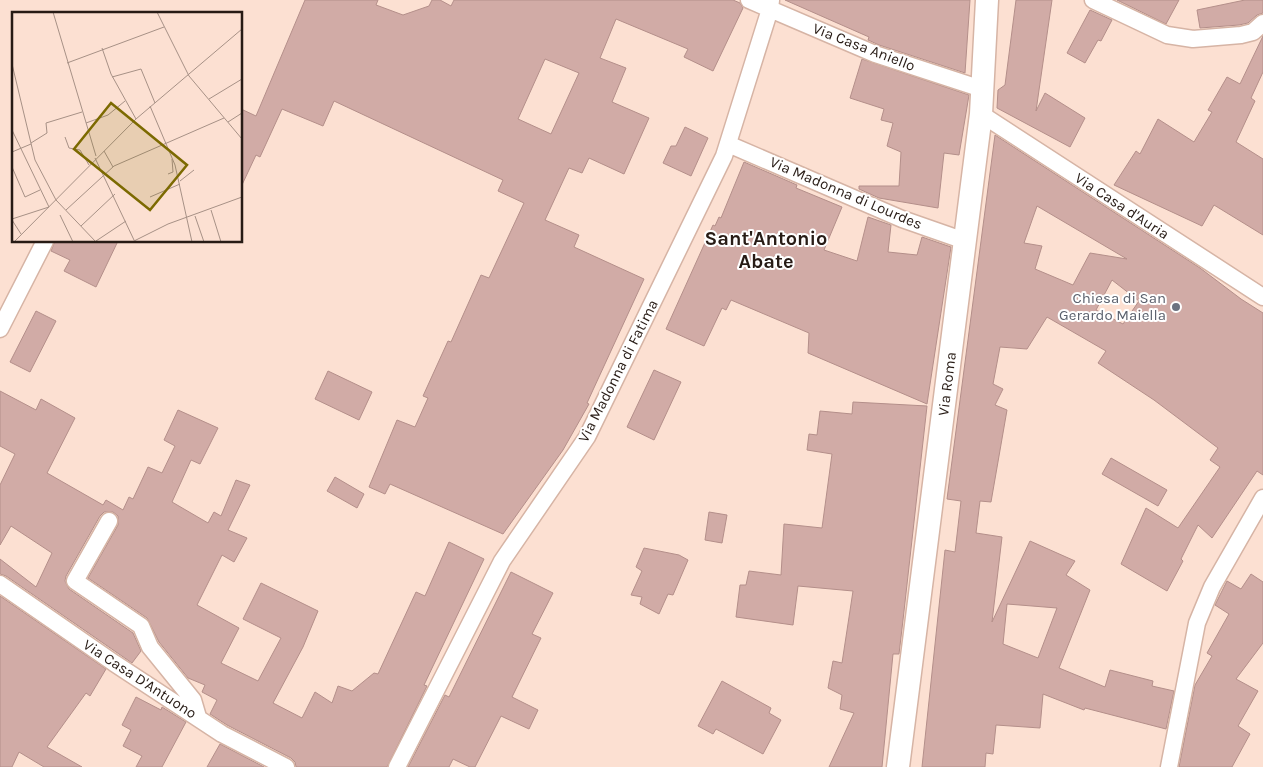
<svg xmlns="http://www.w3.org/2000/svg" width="1263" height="767" viewBox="0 0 1263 767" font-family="Karla,sans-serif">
	<rect width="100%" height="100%" fill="#fce0d2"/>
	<path fill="#d1aba6" stroke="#b48f8a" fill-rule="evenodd" d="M305,0H378L376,5L403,15L429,6L432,0H440L451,6L454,0H733L740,3L743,8L713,71L684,57L688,49L616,19L600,58L626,68L612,102L649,118L624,174L589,158L582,173L569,168L545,220L579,235L574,247L644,279L587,403L589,404L563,450L503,534L390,484L385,494L369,487L397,420L415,427L428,398L423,396L448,341L451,342L481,275L489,278L524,203L498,191L503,180L334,101L323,126L282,109L260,157L256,155L241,187V109L256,116ZM545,59L579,73L551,134L518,119Z
		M785,0H970L965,73L879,45L868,40L869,37Z
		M1016,0H1052L1036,111L1045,93L1085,118L1070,147L997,108L998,90L1005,85Z
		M1117,0H1179L1166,24Z
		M1245,0H1263V13L1257,15L1248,23L1239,25L1200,28L1197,10Z
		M1090,10L1112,20L1101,41L1098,40L1085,63L1067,53Z
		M1263,36V72L1251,98L1255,101L1236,142L1263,159V235L1214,205L1202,226L1114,185L1136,151L1140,154L1158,119L1194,142L1212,112L1208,110L1227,77L1240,84Z
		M862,59L969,95L959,155L944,153L938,208L879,198L859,189V186H899L901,152L887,146L893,123L881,120L884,109L850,98Z
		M685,127L708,138L691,176L663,163L671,146H676Z
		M995,135L1200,268L1241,299L1263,313V475L1257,471L1212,538L1198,525L1181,559L1183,561L1167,591L1121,564L1146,508L1178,528L1220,467L1210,460L1218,448L1154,400L1098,363L1106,351L1047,317L1027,349L1000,347L993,384L1003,389L995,405L1007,410L991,502L980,501L976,533L1002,537L992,622L1030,541L1075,561L1066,575L1090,590L1059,668L1105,687L1110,670L1153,681L1152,686L1174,691L1166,729L1085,708L1084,710L1043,694L1040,728L996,725L993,754L986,753L985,767H922L945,550L955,552L961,501L947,499ZM1037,206L1071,226L1127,259L1090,253L1073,285L1035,269L1042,246L1024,243ZM1112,280L1139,301L1123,324L1096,310ZM1007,604L1057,608L1038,658L1003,644Z
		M744,162L797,185L796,188L842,207L824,250L857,261L868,217L891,225L888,252L917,255L922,237L951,247L927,404L808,353L809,333L731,300L726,310L722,308L704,346L666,329L713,225L715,226L719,217L721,218Z
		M55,241H118L96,287L64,271L70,260L51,251Z
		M36,311L56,321L30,372L10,362Z
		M654,370L681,382L654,440L627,427Z
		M328,371L372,392L359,420L315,399Z
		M0,391L36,410L41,399L75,418L47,473L103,505L106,500L123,510L129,497L133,499L148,467L162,473L175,446L164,440L178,410L218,428L200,464L191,460L172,502L208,523L214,512L221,516L236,480L250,485L228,530L247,538L234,562L222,555L197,605L239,628L221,663L258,681L281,638L243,619L261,583L318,611L303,647L273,703L302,718L315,692L332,703L338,686L352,691L374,673L378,674L416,592L425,596L449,542L484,559L424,685L427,686L387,767H296L295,762L291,758L227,725L210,714L217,700L202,692L205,685L188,678L159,642L147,618L88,578L118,525V516L113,512H104L100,516L66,576L65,581L69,589L133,633L141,651L132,663L6,576L0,574V559L36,587L52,553L11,526L0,545V485L15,454L0,446Z
		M853,402L927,406L903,620L899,654H893L882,767H829L854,713L840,709L842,695L828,688L833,661L842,663L853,591L798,586L793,625L736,617L740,585H746L749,571L781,575L784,524L822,528L832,454L807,450L809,434L817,435L820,411L852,414Z
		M1111,458L1167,490L1158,506L1102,474Z
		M335,477L364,494L357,508L327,491Z
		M709,512L727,515L722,543L705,540Z
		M644,548L679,555L688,560L673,595L668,594L659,614L640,604L642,597L631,595L642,571L636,567Z
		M511,572L553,593L532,634L541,638L512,697L538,710L529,729L501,716L475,767H470L453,759L449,767H408L445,695L449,697Z
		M1251,574L1263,582V643L1236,679L1258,691L1238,726L1250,734L1232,767H1179L1195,685L1212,656L1207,653L1229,614L1215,605L1227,581L1241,589Z
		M0,596L106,669L90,696L86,693L47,747L82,767H44L19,752L12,767H0Z
		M722,681L771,708L769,713L781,720L763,754L716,729L713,734L698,726Z
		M136,697L161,710L162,707L186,722L162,767H136L142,756L123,746L131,730L122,725Z
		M220,744L264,767H207Z"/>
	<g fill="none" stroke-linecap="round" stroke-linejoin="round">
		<g stroke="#d6b4a5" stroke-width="19">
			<path id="minor" d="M749,0L875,54L982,89
				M1093,0L1167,35L1193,39L1241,35L1253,32L1263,23
				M981,114L1263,297
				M728,144L902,219L965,241
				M0,329L45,241
				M109,521L75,581L141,626L150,647L193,700L198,717
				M0,584L114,663L222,734L286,767
				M397,767L502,561L587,437L724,156L770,9L771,0
				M1169,767L1197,623L1212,587L1263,498"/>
		</g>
		<g stroke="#d6b4a5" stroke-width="25">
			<path id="secondary" d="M898,767L981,114L987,0"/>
		</g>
		<use href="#minor" stroke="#fff" stroke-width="16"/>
		<use href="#secondary" stroke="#fff" stroke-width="22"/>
	</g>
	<circle fill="#6b7280" stroke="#fff" stroke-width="2" cx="1176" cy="307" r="5"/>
	<g text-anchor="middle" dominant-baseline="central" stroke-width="4" stroke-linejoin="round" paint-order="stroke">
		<g font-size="15" fill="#271b15" stroke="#fff">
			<text transform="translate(864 47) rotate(21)">Via Casa Aniello</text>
			<text transform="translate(846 193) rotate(23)">Via Madonna di Lourdes</text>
			<text transform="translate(1122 206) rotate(33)">Via Casa d'Auria</text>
			<text transform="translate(618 371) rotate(-63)">Via Madonna di Fatima</text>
			<text transform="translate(947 384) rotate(-83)">Via Roma</text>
			<text transform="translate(140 679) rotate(33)">Via Casa D'Antuono</text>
		</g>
		<g font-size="15" fill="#5b616d" stroke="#fff" text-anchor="end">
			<text x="1166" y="298">Chiesa di San<tspan x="1166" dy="17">Gerardo Maiella</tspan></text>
		</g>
		<g font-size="20" font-weight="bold" fill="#271b15" stroke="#fff">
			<text x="766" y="238">Sant'Antonio<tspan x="766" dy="23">Abate</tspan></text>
		</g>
	</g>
	<g transform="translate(12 12)">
		<rect width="230" height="230" fill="#fce0d2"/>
		<path fill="none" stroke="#a79186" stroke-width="1" d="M41,0L84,144M145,0L177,64L230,127M90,36L99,62L124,107M55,51L152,15M0,52L23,148L44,188L84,230M100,65L129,57L143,91M197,87L230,67M138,94L163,153L180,230M216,110L230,101M74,111L96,103L113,89M0,118L37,195L0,207M53,125L57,136L68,138L77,153M19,131L35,121L34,111L70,100M92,139L101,155M0,140L19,132M83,146L122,228M0,155L13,185L28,178M156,162L161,160L160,147M168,169L182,158M138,185L168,172M54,198L102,154L212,106M199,198L209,230M48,203L61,230M183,204L192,230M0,208L9,222M69,214L103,182M84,229L114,209M2,230L124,107L230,17M120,230L156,212L230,185"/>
		<path fill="#7c6a01" fill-opacity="0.15" stroke="#7c6a01" stroke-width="2.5" d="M99,91L175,153L138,198L62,137Z"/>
		<rect width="230" height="230" fill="none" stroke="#271b15" stroke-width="2.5"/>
	</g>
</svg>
